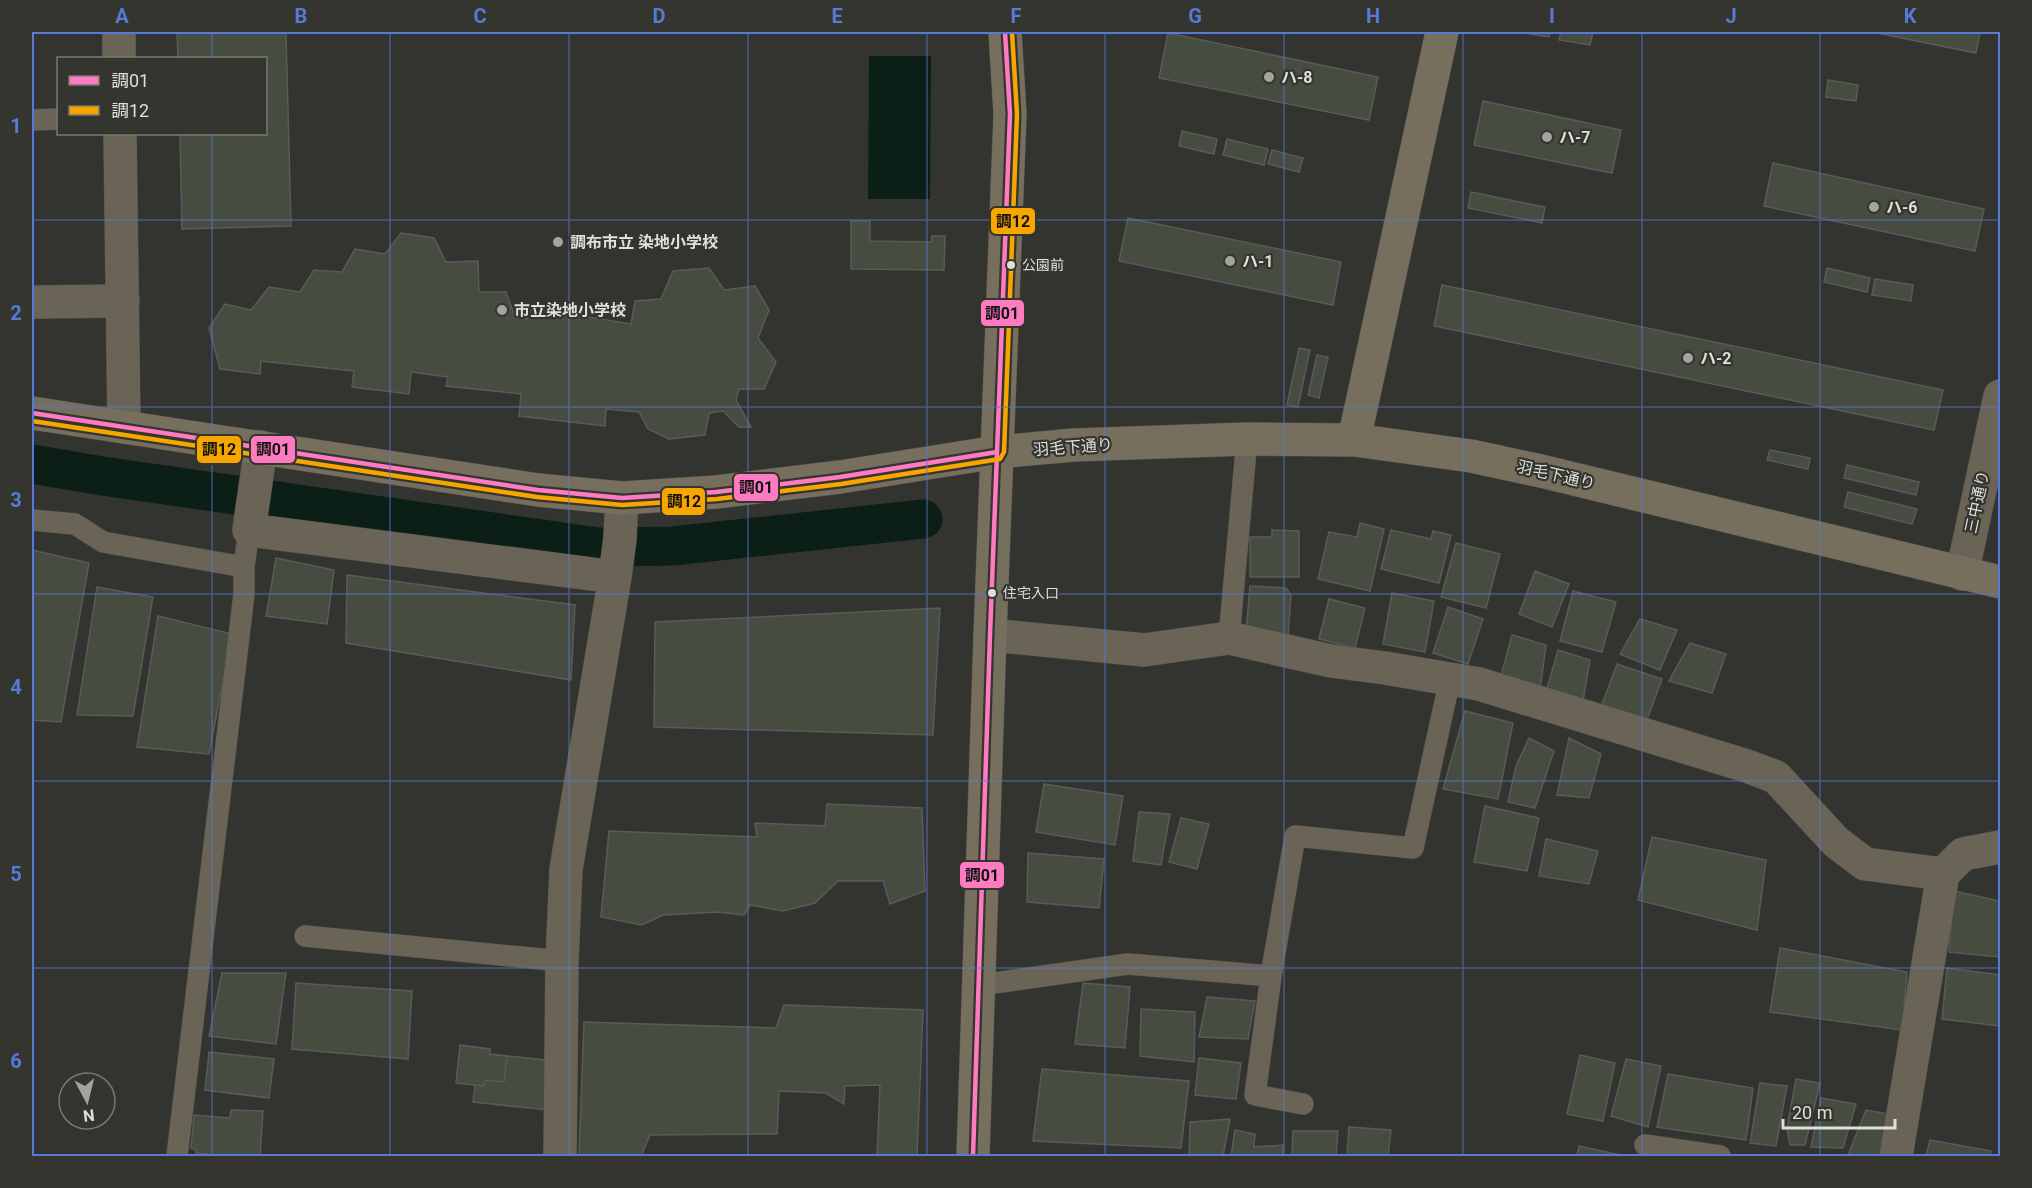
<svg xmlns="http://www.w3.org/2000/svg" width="2032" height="1188" viewBox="0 0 2032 1188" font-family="Roboto,'Noto Sans JP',sans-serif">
	<rect width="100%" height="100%" fill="#333430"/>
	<path fill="#0b1f16" d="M869,56H931L930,199H868Z"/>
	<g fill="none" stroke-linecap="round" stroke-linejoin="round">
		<path stroke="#0b1f16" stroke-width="39" d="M32,464L102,476L598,547L672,546L923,519"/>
	</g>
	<path fill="#464c40" stroke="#5a5b59" stroke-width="1.5" d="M177,32H286L291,226L182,229L180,134H266V58H178Z
		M1517,32H1550L1549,37Z
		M1561,32H1593L1590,45L1559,40Z
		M1872,32H1980L1976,53Z
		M1168,33L1378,77L1369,120L1159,78Z
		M1828,80L1858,85L1856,101L1826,97Z
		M1483,101L1621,130L1612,173L1474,145Z
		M1182,131L1217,139L1214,154L1179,146Z
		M1227,139L1268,149L1264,165L1223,155Z
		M1272,150L1303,158L1299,172L1268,164Z
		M1773,163L1984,209L1975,251L1764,206Z
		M1471,192L1545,207L1542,223L1468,208Z
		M1128,218L1341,262L1333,305L1119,261Z
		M851,221H870V241L931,242L932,236H945L944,270L851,269Z
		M32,224L33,267H32Z
		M401,233L434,238L446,262L478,261L479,292H506L515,317L527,319L528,307L631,324L635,301L661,299L673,271L709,268L724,290L755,286L769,310L758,338L776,362L764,389H739L736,400L751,427H739L723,411L709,413L705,435L669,439L648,429L639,412L606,409L605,426L519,416L521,394L446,386L448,377L411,372L409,394L352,387L354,371L261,361L260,374L220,369L209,328L225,304L251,310L269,287L300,292L314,270L342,272L355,249L385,254Z
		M1827,268L1870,278L1867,292L1824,282Z
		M1875,279L1913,285L1911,301L1872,295Z
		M1442,285L1943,390L1934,430L1434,326Z
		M1299,348L1310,350L1298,407L1287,405Z
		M1317,355L1328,357L1319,398L1308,395Z
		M1770,450L1810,458L1808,469L1767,460Z
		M1847,465L1919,482L1916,495L1844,478Z
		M1848,492L1917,509L1912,524L1844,507Z
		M1360,523L1384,529L1370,591L1318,579L1329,532L1357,537Z
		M1272,530L1299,531V577H1250V537H1272Z
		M1391,530L1431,539L1433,531L1451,535L1439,583L1381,569Z
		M1456,543L1500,554L1486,608L1441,597Z
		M32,550L89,563L61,722L32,720Z
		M276,558L334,570L327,624L266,616Z
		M1535,571L1569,584L1552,627L1519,614Z
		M347,575L575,605L571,680L346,643Z
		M1250,586L1286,588L1291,595L1288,636L1246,633Z
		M97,587L153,597L133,716L77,715Z
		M1573,591L1616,602L1602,652L1560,641Z
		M1392,593L1434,601L1425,652L1383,644Z
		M1329,599L1365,608L1355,648L1319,639Z
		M1448,607L1483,619L1468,664L1433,653Z
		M940,608L933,735L654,727L655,622Z
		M158,616L232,634L209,754L137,747Z
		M1640,619L1677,630L1660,670L1620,654Z
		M1512,635L1546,645L1540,690L1501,676Z
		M1690,643L1726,654L1712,693L1669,681Z
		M1558,650L1590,660L1583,701L1546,692Z
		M1617,664L1662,679L1646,722L1601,707Z
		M1465,711L1513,723L1498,799L1443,789Z
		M1529,738L1554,751L1535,808L1508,802L1516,766Z
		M1569,738L1601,754L1589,798L1557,795Z
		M1044,784L1123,796L1115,845L1036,832Z
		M827,804L922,808L925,891L890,904L883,881H838L815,903L783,911L750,905L744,915L717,912L663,915L642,925L601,917L609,831L757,837L755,823L825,826Z
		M1485,806L1539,818L1527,871L1474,862Z
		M1139,812L1170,814L1161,865L1133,861Z
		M1181,818L1209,824L1197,869L1169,862Z
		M1652,837L1766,860L1757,930L1638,900Z
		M1546,839L1598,851L1589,884L1539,876Z
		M1028,853L1104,859L1099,908L1027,902Z
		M1954,891L2000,901V957L1949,952Z
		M1780,948L1907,972L1902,1030L1770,1012Z
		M1947,968L2000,975V1026L1942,1019Z
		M222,973H286L276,1044L209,1036Z
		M296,983L412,991L408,1059L292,1049Z
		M1083,983L1130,987L1125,1048L1075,1044Z
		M1207,997L1255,1001L1248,1039L1199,1037Z
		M784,1005L923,1010L917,1156H877L880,1085L845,1086L844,1104L826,1093L779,1091L777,1134L650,1135L641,1156H579L584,1022L776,1028Z
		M1141,1009L1195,1012L1194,1062L1140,1056Z
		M460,1045L490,1049V1054L507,1056L504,1082L485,1080L484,1086L456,1083Z
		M209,1052L274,1059L269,1098L205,1090Z
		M1580,1055L1615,1063L1603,1121L1567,1114Z
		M507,1056L554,1061L549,1110L473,1102L475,1085L484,1086L485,1080L504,1082Z
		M1199,1058L1241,1063L1236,1099L1195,1095Z
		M1626,1059L1661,1066L1648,1127L1611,1116Z
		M1042,1069L1189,1081L1181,1148L1033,1141Z
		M1668,1074L1753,1088L1746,1140L1657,1127Z
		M1796,1079L1820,1083L1805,1145H1790L1787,1128Z
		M1760,1083L1787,1086L1776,1146L1750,1143Z
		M1821,1098L1856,1104L1843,1148L1811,1147Z
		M231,1110L263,1111L260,1156H230L196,1153L195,1149L191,1148L194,1115L230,1118Z
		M1866,1110L1894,1115L1890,1156L1848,1155Z
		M1230,1119L1223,1156H1189L1190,1122Z
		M1349,1127L1391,1130L1388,1156H1347Z
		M1235,1130L1255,1134L1254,1147L1283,1145V1156H1231Z
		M1293,1131H1338L1336,1156H1292Z
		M1930,1140L1991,1151L1990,1156H1926Z
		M1579,1146L1625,1156H1577Z"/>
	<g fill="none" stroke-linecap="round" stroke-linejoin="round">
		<g stroke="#4f4f4c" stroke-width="22">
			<path id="lane" d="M32,120L58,119
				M32,520L75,524L103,542L244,567
				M1229,638L1247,439
				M305,936L562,961
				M980,985L1128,964L1271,976
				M1303,1104L1255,1095L1271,976L1295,836L1413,848L1450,679
				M1645,1145L1720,1156
				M177,1156L244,594V567L249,530"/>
		</g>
		<g stroke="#4f4f4c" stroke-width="34">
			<path id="street" d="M119,32V58
				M120,134L124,427
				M32,302L123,301
				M261,447L249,530L615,577L620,538L622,498
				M1962,574L2000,396
				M990,635L1144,650L1229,638L1331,661L1385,668L1479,684L1747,766L1776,777L1836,842L1865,864L1943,874L1963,854L2000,847
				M560,1156L562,961L566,869L615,577
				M1896,1156L1943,874"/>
		</g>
		<g stroke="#4f4f4c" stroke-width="34">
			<path id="secondary" d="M32,413L538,490L622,498L716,492L840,477L997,452L1074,445L1247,439L1354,440L1471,456L1541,471L2000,582
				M1354,440L1442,32
				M973,1156L990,635L1010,114L1005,32"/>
		</g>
		<use href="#lane" stroke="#6a6456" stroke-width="21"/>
		<use href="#street" stroke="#6a6456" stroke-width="33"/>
		<use href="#secondary" stroke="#766f5d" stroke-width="33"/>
		<g stroke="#34352f" stroke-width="9">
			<path id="bus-1" d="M32,413L538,490L622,498L716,492L840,477L997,452
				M973,1156L990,635L1010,114L1005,32"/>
		</g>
		<g stroke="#34352f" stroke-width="9">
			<path id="bus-2" d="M32,421L537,497L622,505L717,499L841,484L1000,459L1004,452L1017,114L1012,32"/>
		</g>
		<use href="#bus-1" stroke="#fe7ac1" stroke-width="4.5"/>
		<use href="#bus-2" stroke="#f7a600" stroke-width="4.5"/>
	</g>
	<path fill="none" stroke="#577ad9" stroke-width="1.5" stroke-opacity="0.55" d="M212,32V58M390,32V1156M569,32V1156M748,32V1156M927,32V1156M1105,32V1156M1284,32V1156M1463,32V1156M1642,32V1156M1820,32V1156M212,134V1156M32,220H2000M32,407H2000M32,594H2000M32,781H2000M32,968H2000"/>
	<g fill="#a3a3a0" stroke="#34352f" stroke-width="2">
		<circle cx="1269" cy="77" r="6"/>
		<circle cx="1547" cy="137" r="6"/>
		<circle cx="1874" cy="207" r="6"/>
		<circle cx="558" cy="242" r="6"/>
		<circle cx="1230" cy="261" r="6"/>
		<circle cx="502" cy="310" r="6"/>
		<circle cx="1688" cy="358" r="6"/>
	</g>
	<g fill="#dfdfdc" stroke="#34352f" stroke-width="2">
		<circle cx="1011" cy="265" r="5"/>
		<circle cx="992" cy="593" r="5"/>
	</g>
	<g text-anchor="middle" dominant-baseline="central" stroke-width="4.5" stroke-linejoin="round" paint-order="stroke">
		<g font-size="14" fill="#dfdfdc" stroke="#34352f" text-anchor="start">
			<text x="1022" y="265">公園前</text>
			<text x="1003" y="593">住宅入口</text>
		</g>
		<g font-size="16" font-weight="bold" fill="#dfdfdc" stroke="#34352f" text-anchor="start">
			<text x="1281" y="77">ハ-8</text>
			<text x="1559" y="137">ハ-7</text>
			<text x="1886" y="207">ハ-6</text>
			<text x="570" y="242">調布市立 染地小学校</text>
			<text x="1242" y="261">ハ-1</text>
			<text x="514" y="310">市立染地小学校</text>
			<text x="1700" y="358">ハ-2</text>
		</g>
		<g font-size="16" fill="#dfdfdc" stroke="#34352f">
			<text transform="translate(1073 447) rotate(-4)">羽毛下通り</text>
			<text transform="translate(1556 475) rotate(13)">羽毛下通り</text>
			<text transform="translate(1977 502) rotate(-78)">三中通り</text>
		</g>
	</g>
	<g stroke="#34352f" stroke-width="2">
		<rect x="990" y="207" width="46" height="28" rx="6" fill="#f7a600"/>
		<rect x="980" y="299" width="45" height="28" rx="6" fill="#fe7ac1"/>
		<rect x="196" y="435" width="46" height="29" rx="6" fill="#f7a600"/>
		<rect x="250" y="435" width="46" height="29" rx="6" fill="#fe7ac1"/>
		<rect x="733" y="473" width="46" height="29" rx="6" fill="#fe7ac1"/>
		<rect x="661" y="487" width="45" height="29" rx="6" fill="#f7a600"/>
		<rect x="959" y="861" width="46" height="28" rx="6" fill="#fe7ac1"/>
	</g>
	<g font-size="16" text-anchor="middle" font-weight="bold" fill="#111">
		<text x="1013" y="227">調12</text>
		<text x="1002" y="319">調01</text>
		<text x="219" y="455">調12</text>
		<text x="273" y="455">調01</text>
		<text x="756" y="493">調01</text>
		<text x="684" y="507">調12</text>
		<text x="982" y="881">調01</text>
	</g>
	<rect width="2032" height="1188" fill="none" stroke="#34352f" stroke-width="66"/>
	<rect x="57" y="57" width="210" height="78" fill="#34352f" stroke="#787974" stroke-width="1.5"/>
	<rect x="69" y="76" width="30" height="9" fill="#fe7ac1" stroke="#787974" stroke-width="1.5"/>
	<text x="111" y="87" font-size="18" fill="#dfdfdc">調01</text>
	<rect x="69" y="106" width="30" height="9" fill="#f7a600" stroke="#787974" stroke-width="1.5"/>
	<text x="111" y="117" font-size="18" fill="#dfdfdc">調12</text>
	<g transform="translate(87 1101) rotate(173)"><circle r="28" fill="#34352f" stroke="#787974" stroke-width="1.5"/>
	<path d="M0-4.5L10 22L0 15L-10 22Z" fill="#a3a3a0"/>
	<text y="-9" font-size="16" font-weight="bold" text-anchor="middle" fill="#dfdfdc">N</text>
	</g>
	<path d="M1783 1119v9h112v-9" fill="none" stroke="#dfdfdc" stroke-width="3"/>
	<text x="1792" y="1119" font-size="18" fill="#dfdfdc" stroke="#34352f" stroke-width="4.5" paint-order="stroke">20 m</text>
	<rect x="33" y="33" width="1966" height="1122" fill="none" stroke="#577ad9" stroke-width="2"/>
	<g font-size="20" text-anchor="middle" font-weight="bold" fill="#577ad9">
		<text x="122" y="23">A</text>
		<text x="301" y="23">B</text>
		<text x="480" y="23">C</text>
		<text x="659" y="23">D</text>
		<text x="837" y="23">E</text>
		<text x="1016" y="23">F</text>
		<text x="1195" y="23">G</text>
		<text x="1373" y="23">H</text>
		<text x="1552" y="23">I</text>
		<text x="1731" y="23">J</text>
		<text x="1910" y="23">K</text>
		<text x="16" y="133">1</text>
		<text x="16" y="320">2</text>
		<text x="16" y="507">3</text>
		<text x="16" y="694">4</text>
		<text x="16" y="881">5</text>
		<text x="16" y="1068">6</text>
	</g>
</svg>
